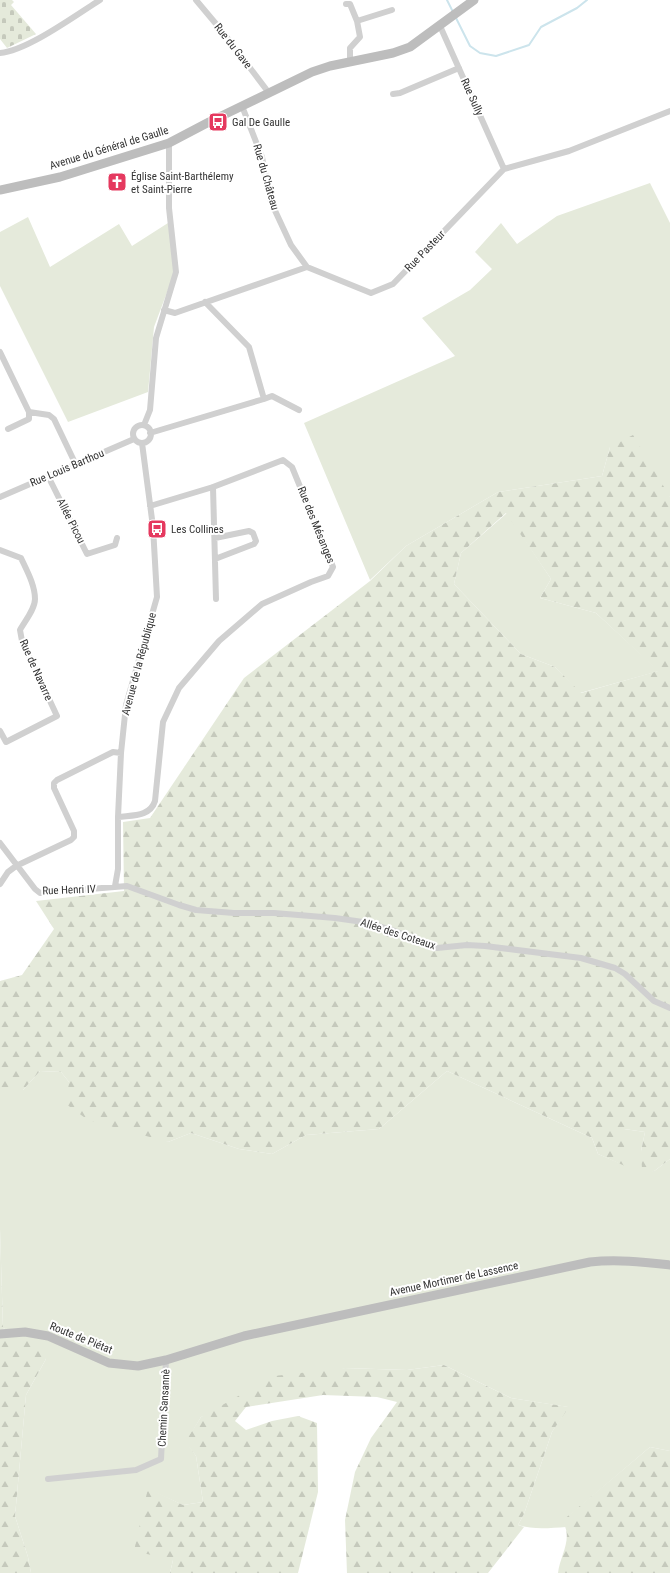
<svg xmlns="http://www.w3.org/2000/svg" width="670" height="1573" viewBox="0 0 670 1573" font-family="'Roboto Condensed',sans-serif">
	<defs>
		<pattern id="forest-firs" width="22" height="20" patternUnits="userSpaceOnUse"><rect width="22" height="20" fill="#e5eadb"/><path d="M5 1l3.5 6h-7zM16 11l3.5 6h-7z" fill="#c5c9bc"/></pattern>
		<pattern id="cemetery-stones" width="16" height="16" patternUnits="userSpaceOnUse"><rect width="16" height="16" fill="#e5eadb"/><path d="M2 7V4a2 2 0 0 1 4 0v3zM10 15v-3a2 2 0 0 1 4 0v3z" fill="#c5c9bc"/></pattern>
	</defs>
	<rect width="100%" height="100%" fill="#fff"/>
	<path fill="#e5eadb" d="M650,183L670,223V497L610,447L602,476L498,492L406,546L370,580L304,423L455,356L422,318L470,290L492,269L475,252L501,223L517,244L557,216Z
		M28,217L50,267L119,224L132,246L168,223L175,271L154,327L148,392L68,422L0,286V232Z
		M507,513L551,579L540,598L596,613L659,671L580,693L555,667L521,654L454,584L461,553Z
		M40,1071L61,1072L69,1082L168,1142L191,1133L239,1149L272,1154L306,1135L379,1129L447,1071L592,1138L598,1154L624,1165V1129L645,1132L641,1151L653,1172L670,1159V1451L650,1447L563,1521L566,1527C550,1528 534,1530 518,1525L524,1514L552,1432L568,1407L511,1398L444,1365L407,1370L345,1368L201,1417L186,1442L196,1456L203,1502L183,1505L148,1489L173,1560L170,1573H31L28,1557L15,1516L26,1395L46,1359L23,1336L3,1328L0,1229V1090H23Z"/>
	<path fill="url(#forest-firs)" fill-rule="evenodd" d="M633,435L670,497V1159L653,1172L642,1169L641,1151L645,1132L624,1129L625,1166L598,1154L592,1138L447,1071L379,1129L306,1135L272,1154L239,1149L191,1133L168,1142L88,1120L66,1104L69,1082L61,1072L40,1071L23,1090H0V981L22,975L54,929L36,901L124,891L123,822L150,818L244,678L370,581L406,546L498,492L602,476L610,447ZM506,513L551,579L540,598L596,613L658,671L581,693L555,667L521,654L454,584L461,553Z
		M0,1229L3,1328L43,1344L46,1359L26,1395L15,1516L28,1557L31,1573H0Z
		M444,1365L511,1398L569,1407L552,1432L524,1514L518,1525L524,1527L488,1573H347L345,1520L355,1472L371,1438L397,1402L377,1397L323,1395L246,1407L235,1421L246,1430L272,1421L298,1416L317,1423L318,1492L298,1573H170L173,1560L134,1551L148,1488L183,1505L203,1502L196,1456L185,1442L201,1417L274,1376L345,1368L407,1370Z
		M650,1447L670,1451V1573H558C560,1555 574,1538 562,1521Z"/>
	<path fill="url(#cemetery-stones)" d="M0,0H12L14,2L11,5L36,34L7,48L0,39Z"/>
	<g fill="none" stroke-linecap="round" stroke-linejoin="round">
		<path stroke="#cce4ec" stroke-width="2" d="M447,0L453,12
			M456,18L470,46L480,53L496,56L529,45L541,27L577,8L587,0"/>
		<path stroke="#d0d0d0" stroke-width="6" d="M196,0L222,31L269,93
			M346,4H350L357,21L360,37L350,48V61
			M357,21L392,10
			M440,26L504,169
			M0,53C27,51 76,15 100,0
			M393,94L400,93L459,68
			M242,106L262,157L271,202L291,245L307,267
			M164,310L175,313L307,267L371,293L393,284L504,169L569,151L670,111
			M0,352L29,412L49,415L54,419L76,465
			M264,399L272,396L299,410
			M133 434a9 9 0 1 1 18 0a9 9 0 1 1-18 0Z
			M144,425L150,410L156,338L176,272L169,208V143
			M8,429L29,419V412
			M150,433L264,399L249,347L205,302
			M48,476L87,554L115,545L117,538
			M213,487L216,599
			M0,497L134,439
			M215,538L249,531L253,533L256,541L254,544L215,559
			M0,550L21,558C27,571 35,585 35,599C35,609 25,621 20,630L22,641L57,716L6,742L0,731
			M118,817C132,815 150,817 155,801L163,722L179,688L219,641L262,604L311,582L328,576L333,567L292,467L283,460L213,487L150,506
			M0,843L35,889L40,893L127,886L179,905L196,910L234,913H274L335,918L363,922L392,930L437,948L467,945L485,946L581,958L615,968L625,974L654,1001L670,1008
			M0,884L8,872L16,866L71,840L74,837V831L54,788V783L57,780L113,752L121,753
			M115,886L118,869V817L121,753L126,705L157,597L153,527L142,443
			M48,1479L136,1470L161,1459L166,1360"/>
		<path stroke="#bdbdbd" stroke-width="9" d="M0,190L60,177L169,143L209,122L312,72L330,66L393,53L410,47L474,0
			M0,1334L25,1332L48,1336L109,1363L138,1366L166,1360L244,1336L590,1262C617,1259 643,1262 670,1265"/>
	</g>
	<defs>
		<g id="bus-square" transform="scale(1)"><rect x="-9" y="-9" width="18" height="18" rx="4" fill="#e5395f" stroke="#fff"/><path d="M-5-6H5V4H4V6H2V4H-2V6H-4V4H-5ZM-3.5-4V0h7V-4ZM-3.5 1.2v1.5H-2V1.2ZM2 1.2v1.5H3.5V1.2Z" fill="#fff"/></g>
		<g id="church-square" transform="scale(1)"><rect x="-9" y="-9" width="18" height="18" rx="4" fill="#e5395f" stroke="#fff"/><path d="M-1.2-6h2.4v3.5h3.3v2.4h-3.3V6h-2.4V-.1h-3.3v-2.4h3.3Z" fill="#fff"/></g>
	</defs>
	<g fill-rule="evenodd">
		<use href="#bus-square" x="218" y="122"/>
		<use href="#church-square" x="117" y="182"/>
		<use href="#bus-square" x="157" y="529"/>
	</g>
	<g text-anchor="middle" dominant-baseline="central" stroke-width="4" stroke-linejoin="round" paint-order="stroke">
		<g font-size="11" fill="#333" stroke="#fff">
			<text transform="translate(233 46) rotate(52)">Rue du Gave</text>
			<text transform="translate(472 97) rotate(66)">Rue Sully</text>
			<text transform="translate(109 148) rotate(-17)">Avenue du Général de Gaulle</text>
			<text transform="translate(266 177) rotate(74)">Rue du Château</text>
			<text transform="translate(425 251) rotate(-46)">Rue Pasteur</text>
			<text transform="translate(67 468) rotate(-23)">Rue Louis Barthou</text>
			<text transform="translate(71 521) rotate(63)">Allée Picou</text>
			<text transform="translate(316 525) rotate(68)">Rue des Mésanges</text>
			<text transform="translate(139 664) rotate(-75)">Avenue de la République</text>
			<text transform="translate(36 670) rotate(66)">Rue de Navarre</text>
			<text transform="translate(69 890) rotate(-2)">Rue Henri IV</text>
			<text transform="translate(398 934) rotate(18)">Allée des Coteaux</text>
			<text transform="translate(454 1279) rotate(-12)">Avenue Mortimer de Lassence</text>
			<text transform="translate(81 1338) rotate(22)">Route de Piétat</text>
			<text transform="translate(164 1408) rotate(-87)">Chemin Sansannè</text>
		</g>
		<g font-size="11" fill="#333" stroke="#fff" text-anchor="start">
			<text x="232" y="122">Gal De Gaulle</text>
			<text x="131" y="176">Église Saint-Barthélemy<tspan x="131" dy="13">et Saint-Pierre</tspan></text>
			<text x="171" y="529">Les Collines</text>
		</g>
	</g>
</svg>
